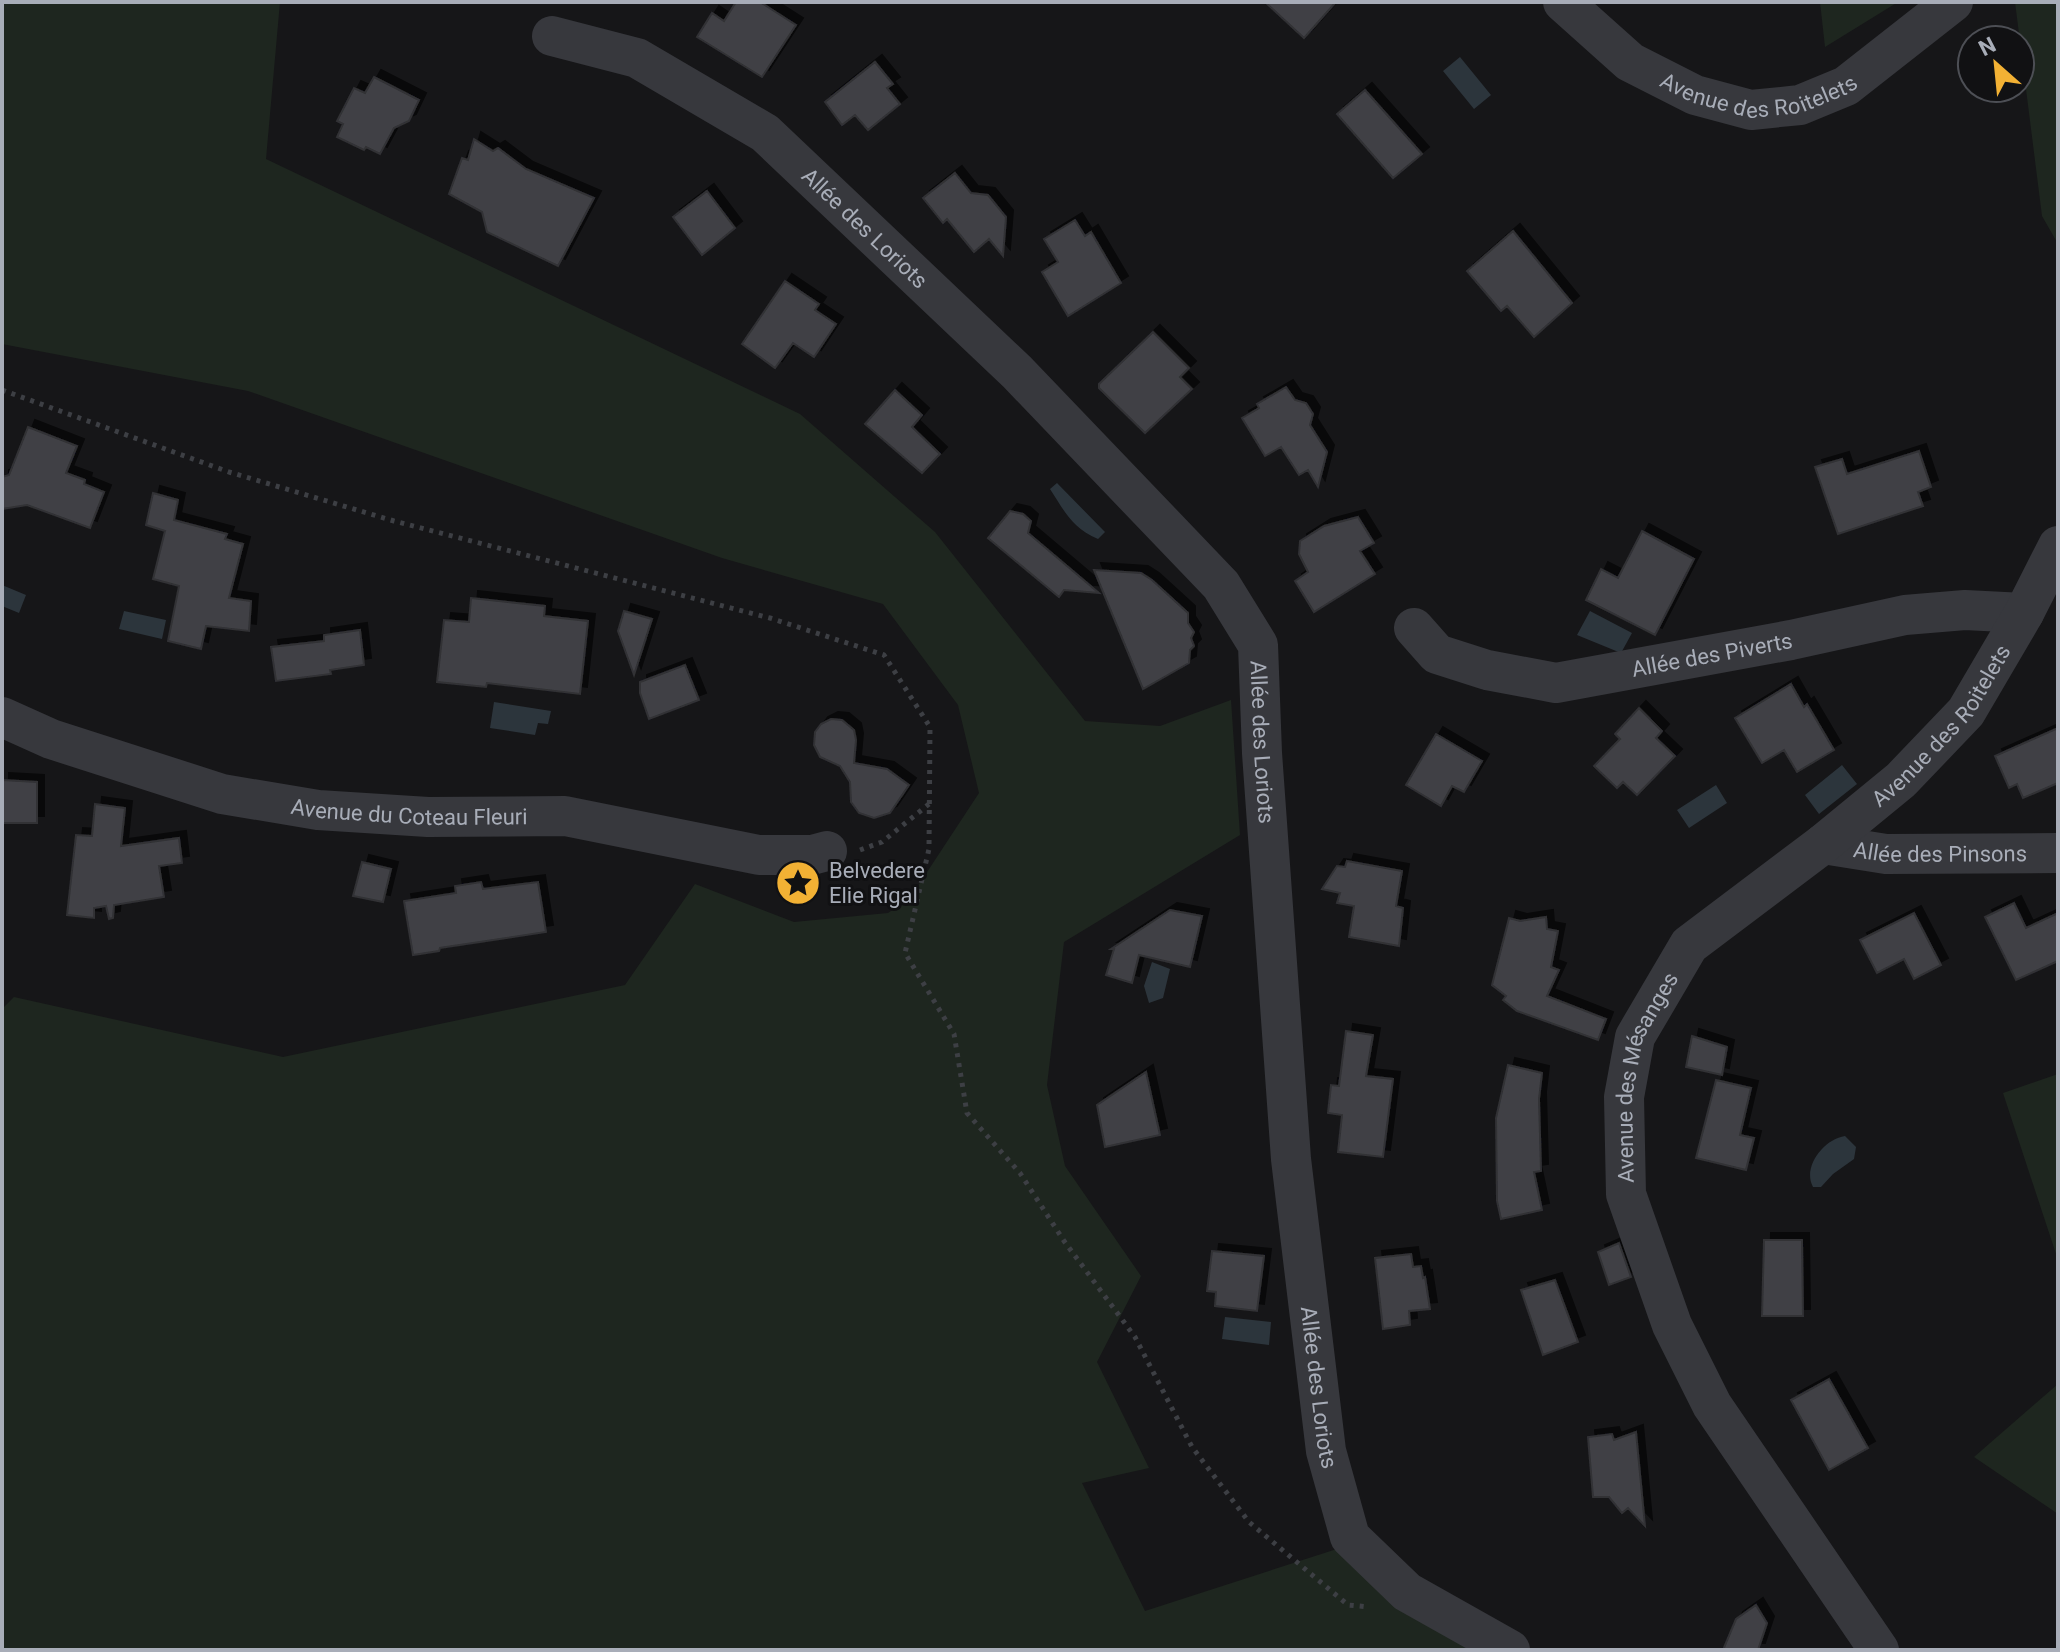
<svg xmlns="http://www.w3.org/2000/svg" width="2060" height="1652" viewBox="0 0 2060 1652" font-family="Roboto,sans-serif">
	<defs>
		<filter id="shadow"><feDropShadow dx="7" dy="-7" stdDeviation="0" flood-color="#0009"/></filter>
	</defs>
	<rect width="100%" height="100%" fill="#161618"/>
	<path fill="#1e261f" d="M2,2H280L266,159L800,414L935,532L1085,721L1160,726L1231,700L1240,835L1064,942L1047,1085L1065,1166L1141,1276L1097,1362L1149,1468L1082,1483L1145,1611L1340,1548L1517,1650H2V1009L14,997L283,1057L625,985L695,884L794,922L888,913L910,898L979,793L958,705L883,604L722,558L248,391L2,344Z
		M1820,2H1898L1825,47Z
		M2015,2H2058V244L2042,216Z
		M2058,1074V1260L2003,1093Z
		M2058,1384V1514L1974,1457Z"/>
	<path fill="#2c353c" d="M1460,57L1491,95L1474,109L1443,71Z
		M1057,483L1105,532L1098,539C1072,528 1065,512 1050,489Z
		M2,585L26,595L19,613L2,606Z
		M124,611L166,620L162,639L119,629Z
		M1590,611L1632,633L1621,653L1577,635Z
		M494,702L551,711L548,724L538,723L535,735L490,728Z
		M1842,765L1857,784L1819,814L1805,795Z
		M1716,785L1727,803L1689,828L1677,810Z
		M1152,962L1170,969L1163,998L1149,1003L1144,986Z
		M1845,1136L1856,1147L1854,1159L1833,1174L1821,1187H1813C1802,1167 1824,1139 1845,1136Z
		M1225,1317L1271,1322L1269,1345L1222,1339Z"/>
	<path fill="#404145" stroke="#303034" stroke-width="2" filter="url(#shadow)" d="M736,2H760L796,25L762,77L697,37L712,13L724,21Z
		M1265,2H1336L1304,38Z
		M875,62L893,84L887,88L900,104L868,130L855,115L842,125L825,102Z
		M374,77L419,100L409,121L394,128L380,154L366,147L364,150L337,137L343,124L337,121L354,88L365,93Z
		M1365,90L1422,154L1393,178L1337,114Z
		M474,139L493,151L498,148L526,169L594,198L558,266L487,232L482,212L449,194L462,158L468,160Z
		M955,173L971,193L988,195L1006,217L1003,256L989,239L974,252L947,219L943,223L923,198Z
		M707,191L735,228L702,255L673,217Z
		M1075,220L1085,236L1091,232L1121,283L1068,316L1042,272L1058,262L1044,239Z
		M1513,231L1572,303L1534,337L1507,306L1501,311L1467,271Z
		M785,281L819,304L815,310L836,324L814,357L793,343L775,368L742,344Z
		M1153,332L1189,368L1180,377L1192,389L1145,433L1099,388V384Z
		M1286,387L1295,400L1306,403L1313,414L1310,425L1327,452L1318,487L1308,470L1299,475L1281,447L1265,456L1242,418L1259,408L1257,404Z
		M895,390L922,415L912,427L940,454L922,473L865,424Z
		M28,427L77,446L66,473L85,480L84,484L104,492L90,528L27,505L2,509V477L9,475Z
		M1919,451L1931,487L1918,492L1923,506L1838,534L1815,467L1842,459L1847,474Z
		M153,493L178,500L174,520L227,534L225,539L243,544L229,598L251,601L249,631L206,626L201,649L168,641L179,586L153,579L165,531L146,525Z
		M1010,511L1023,514L1031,521L1028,533L1099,593L1064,590L1059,597L988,538Z
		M1358,517L1374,543L1360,551L1375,574L1314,612L1295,581L1308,572L1299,554L1300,541L1324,526Z
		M1642,531L1694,559L1655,635L1586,600L1601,569L1618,578Z
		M1094,570L1141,573L1152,580L1188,613V623L1194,632L1191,638L1194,646L1190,650L1189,663L1143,689Z
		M471,598L545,606L544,616L588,621L580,694L487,683L486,687L437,682L444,620L469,622Z
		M624,611L652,619L634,675L618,631Z
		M360,630L364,665L330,670L331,674L276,681L271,647L324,641V635Z
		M685,665L699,700L649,719L640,693V682Z
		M1791,684L1804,707L1807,704L1834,750L1797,772L1784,750L1762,763L1735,718Z
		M1639,708L1662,731L1656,738L1675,756L1637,795L1623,782L1617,788L1594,766L1620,739L1615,734Z
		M831,719L842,720L854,730L856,740L854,763L887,769L909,785L890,813L874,818L859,813L851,802L850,782L840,766L820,757L814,745L815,732L821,724Z
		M2058,728V783L2023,798L2017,784L2009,788L1995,756Z
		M1436,734L1482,761L1464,792L1452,786L1441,806L1406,785Z
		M2,780L37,782V823H2Z
		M95,804L125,808L121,846L179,838L182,863L159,866L164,897L114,905L113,918L109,919L106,906L94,908V918L67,915L76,835L92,836Z
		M1347,861L1402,871L1396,906L1403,908L1399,946L1349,937L1354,906L1337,903L1340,893L1322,889L1337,866L1345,867Z
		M362,862L391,869L383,902L353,896Z
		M481,882L483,889L538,882L546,932L440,948L439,951L413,955L404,901L456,893L455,886Z
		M2014,903L2026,928L2058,913V961L2016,980L1985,917Z
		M1170,910L1202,916L1190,967L1139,955L1132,983L1106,975L1114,949H1111Z
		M1914,913L1941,965L1914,979L1904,959L1877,973L1860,940Z
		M1546,917L1547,929L1558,931L1551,967L1559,970L1547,996L1606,1019L1598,1040L1517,1011L1503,1000L1506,996L1492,985L1509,918L1520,921Z
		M1346,1031L1373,1035L1366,1076L1393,1079L1383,1157L1338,1152L1342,1115L1328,1113L1331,1085L1339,1086Z
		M1692,1036L1727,1047L1722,1075L1686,1067Z
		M1508,1065L1542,1073L1539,1099L1541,1171L1534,1172L1542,1210L1501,1219L1497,1201L1496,1118Z
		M1146,1072L1160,1135L1105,1147L1097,1105Z
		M1716,1080L1751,1088L1740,1135L1754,1138L1746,1170L1696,1158Z
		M1764,1240H1802L1803,1316H1762Z
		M1619,1243L1631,1277L1609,1285L1598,1252Z
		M1212,1251L1264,1256L1257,1311L1215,1306L1216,1292L1207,1291Z
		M1411,1254L1413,1267L1421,1266L1423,1278L1425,1277L1430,1309L1409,1311L1410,1325L1383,1329L1375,1258Z
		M1555,1280L1578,1342L1543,1355L1521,1290Z
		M1829,1379L1868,1448L1829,1470L1791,1400Z
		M1636,1432L1645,1526L1628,1508L1622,1513L1609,1497H1593L1588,1437L1612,1434L1614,1440Z
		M1756,1605L1767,1623L1758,1650H1723L1736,1619Z"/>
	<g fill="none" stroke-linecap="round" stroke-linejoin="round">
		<path stroke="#3d3f44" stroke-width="5" stroke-dasharray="4 6" stroke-linecap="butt" d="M2,390L229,472L394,521L770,618L884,655L930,727L929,849L905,953L954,1034L967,1113L1020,1173L1064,1241L1135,1337L1192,1447L1249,1522L1348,1605L1369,1607
			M860,850L882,842L929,804"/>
		<g stroke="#37383d" stroke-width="40">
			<path id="s1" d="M1563,2L1630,62L1695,95L1751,110L1800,105L1846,86L1953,2"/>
			<path id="s2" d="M552,36L637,58L765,133L1017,372L1221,585L1258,645L1262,753L1291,1159L1326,1451L1350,1537L1407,1592L1510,1650"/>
			<path id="s3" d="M1414,628L1437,654L1487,670L1556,683L1791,640L1905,615L1965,610L2024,613"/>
			<path id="s4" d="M2,717L51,739L222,794L318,810L428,817L565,816L759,855H812L827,851"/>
			<path id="s5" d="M1823,844L1886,854L2058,853"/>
			<path id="s6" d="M1879,1650L1712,1405L1672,1325L1626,1194L1624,1097L1635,1037L1689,945L1823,844L1901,780L1966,712L2024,613L2058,546"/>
		</g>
	</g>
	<defs>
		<g id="sight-disc" transform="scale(2.3)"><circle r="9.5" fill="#f2b134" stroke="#111113"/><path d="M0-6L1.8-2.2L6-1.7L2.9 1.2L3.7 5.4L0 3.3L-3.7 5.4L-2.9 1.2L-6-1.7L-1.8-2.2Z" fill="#111"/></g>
	</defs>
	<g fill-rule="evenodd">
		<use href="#sight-disc" x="798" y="883"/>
	</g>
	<g text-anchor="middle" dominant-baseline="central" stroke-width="6" stroke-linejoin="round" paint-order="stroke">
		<g font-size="22" fill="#a8adb8" stroke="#111113">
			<text stroke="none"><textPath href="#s1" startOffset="228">Avenue des Roitelets</textPath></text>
			<text stroke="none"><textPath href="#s2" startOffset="374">Allée des Loriots</textPath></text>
			<text stroke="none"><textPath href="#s3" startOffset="316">Allée des Piverts</textPath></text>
			<text stroke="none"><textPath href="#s6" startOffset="1126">Avenue des Roitelets</textPath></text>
			<text stroke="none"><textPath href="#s2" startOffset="1046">Allée des Loriots</textPath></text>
			<text stroke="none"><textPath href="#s4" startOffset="422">Avenue du Coteau Fleuri</textPath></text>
			<text stroke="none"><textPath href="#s5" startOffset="118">Allée des Pinsons</textPath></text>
			<text stroke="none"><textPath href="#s6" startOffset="646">Avenue des Mésanges</textPath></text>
			<text stroke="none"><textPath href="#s2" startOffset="1694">Allée des Loriots</textPath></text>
		</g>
		<g font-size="22" fill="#a8adb8" stroke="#111113" text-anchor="start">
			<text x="829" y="870">Belvedere<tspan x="829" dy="25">Elie Rigal</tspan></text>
		</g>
	</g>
	<rect width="2060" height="1652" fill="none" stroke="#a8adb8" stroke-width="8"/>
	<g transform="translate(1996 64) rotate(333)"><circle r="38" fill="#111113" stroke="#4d4f55" stroke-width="2"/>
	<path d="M0-6L14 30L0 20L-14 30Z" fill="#f2b134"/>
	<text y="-12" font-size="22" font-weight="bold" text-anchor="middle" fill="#a8adb8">N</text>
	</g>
</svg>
